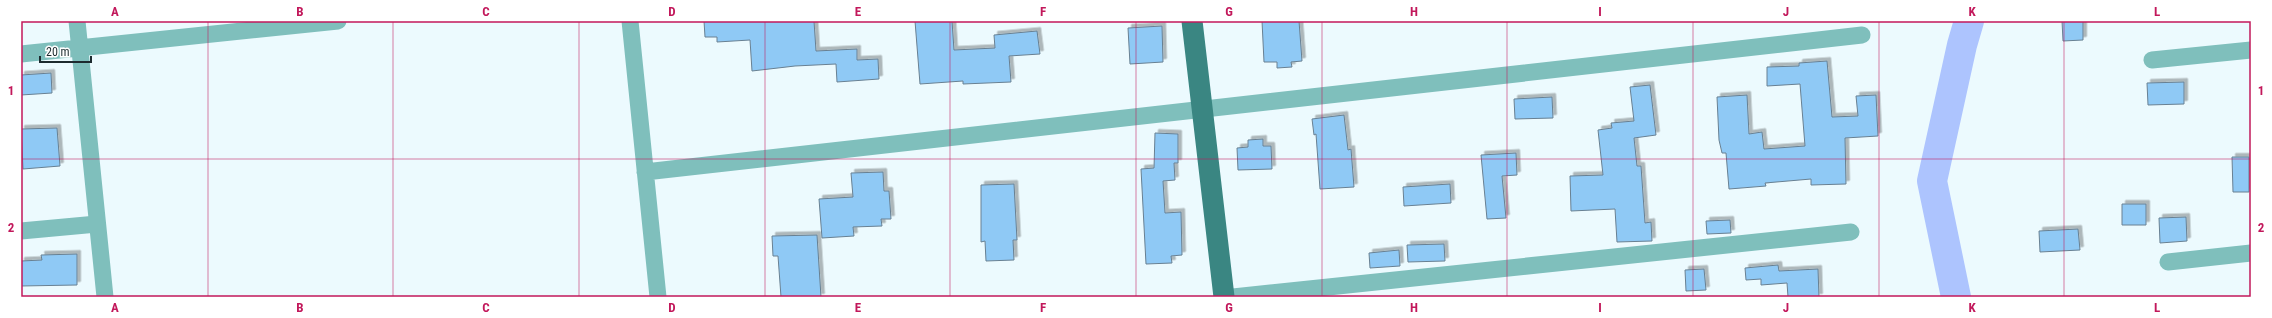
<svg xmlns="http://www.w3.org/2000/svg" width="2272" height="318" viewBox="0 0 2272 318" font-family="'Roboto Condensed',sans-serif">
	<defs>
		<filter id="shadow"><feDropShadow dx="3.5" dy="-3.5" stdDeviation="0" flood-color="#0004"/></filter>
	</defs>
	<rect width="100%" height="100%" fill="#ecfafe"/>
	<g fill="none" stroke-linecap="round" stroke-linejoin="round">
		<path stroke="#adc4fe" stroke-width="30" d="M1956,297L1932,181L1962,45L1969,21"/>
	</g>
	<path fill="#8fc9f5" stroke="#688092" filter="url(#shadow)" d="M704,21H814L816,51L857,49V60L878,59L879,79L837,82L836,64L795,66L752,71L750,40L717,42V37H705Z
		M915,21H952L954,50L995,48L994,35L1037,31L1040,54L1009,56L1011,82L963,84V81L920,84Z
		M1262,21H1299L1302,61L1291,62L1292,67L1277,68V62H1264Z
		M2062,21H2083V40L2063,41Z
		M1162,26L1163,62L1130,64L1128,28Z
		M1827,61L1832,117L1858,116L1856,96L1876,95L1878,136L1845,138L1846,184L1811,185V179L1765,183L1766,186L1729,189L1726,153H1722L1719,140L1717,97L1747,95L1749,134L1762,132L1764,149L1805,146L1800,84L1767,86V67L1799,66V63Z
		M51,73L52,93L21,95V75Z
		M2184,82V104L2148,105L2147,83Z
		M1650,85L1656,135L1634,138L1637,166H1641L1645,223L1651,222L1652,241L1617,242L1615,209L1571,211L1570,176L1603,175L1598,130L1612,128L1611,123L1634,121L1630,87Z
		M1552,97L1553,118L1515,119L1514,99Z
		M1344,115L1348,150L1351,149L1354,187L1320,189L1316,134L1314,135L1312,119Z
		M57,128L60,166L23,169L21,129Z
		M1155,133L1178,134V163H1174L1175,180L1163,181L1165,213L1181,212L1182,255L1171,256L1172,263L1146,264L1141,169L1154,168Z
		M1263,139V146H1271L1272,169L1238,170L1237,148L1248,147V140Z
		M1516,153L1517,175L1502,176L1506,218L1487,219L1481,155Z
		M2232,157H2249V192H2233Z
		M883,172L884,191H889L891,219H881L882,226L853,227L854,236L822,238L819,199L853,197L851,173Z
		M1014,184L1017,240H1013L1014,260L986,261L985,241L981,242V185Z
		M1450,184L1451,203L1404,206L1403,187Z
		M2122,204H2146V225H2122Z
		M2186,217L2187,241L2160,243L2159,218Z
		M1730,220L1731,233L1707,234L1706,221Z
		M2078,229L2080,250L2040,252L2039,231Z
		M817,235L821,297H781L778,256H773L772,236Z
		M1444,244L1445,261L1408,262L1407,245Z
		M1399,250L1400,266L1370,268L1369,253Z
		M77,254V285L21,286V261L42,260L41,255Z
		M1778,265L1779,271L1818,269L1819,297H1788L1787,283L1761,285V279L1746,280L1745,268Z
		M1704,269L1706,290L1686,291L1685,270Z"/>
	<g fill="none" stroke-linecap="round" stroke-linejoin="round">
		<path stroke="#7fbfbc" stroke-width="17" d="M77,21L105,297
			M630,21L658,297
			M21,54L338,21
			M2152,60L2251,50
			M645,172L1862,35
			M21,231L97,224
			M2168,262L2251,253
			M1233,297L1851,232"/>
		<path stroke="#3a8682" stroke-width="21" d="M1192,21L1224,297"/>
	</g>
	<path fill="none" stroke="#c2185b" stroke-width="1" stroke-opacity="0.55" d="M208,21V297M393,21V297M579,21V297M765,21V297M950,21V297M1136,21V297M1322,21V297M1507,21V297M1693,21V297M1879,21V297M2064,21V297M21,159H2251"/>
	<rect width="2272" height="318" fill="none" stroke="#ffffff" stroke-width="44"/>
	<path d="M40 56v6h51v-6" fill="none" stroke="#1d2b2f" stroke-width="2"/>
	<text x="46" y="56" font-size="12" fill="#1d2b2f" stroke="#ffffff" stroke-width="3" paint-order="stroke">20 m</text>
	<rect x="22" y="22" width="2228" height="274" fill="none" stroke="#c2185b" stroke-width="1.5"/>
	<g font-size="13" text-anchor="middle" font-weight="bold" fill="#c2185b">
		<text x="115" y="16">A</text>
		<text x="300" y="16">B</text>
		<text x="486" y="16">C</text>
		<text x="672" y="16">D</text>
		<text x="858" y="16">E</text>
		<text x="1043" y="16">F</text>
		<text x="1229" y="16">G</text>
		<text x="1414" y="16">H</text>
		<text x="1600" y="16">I</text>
		<text x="1786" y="16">J</text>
		<text x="1972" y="16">K</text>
		<text x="2157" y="16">L</text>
		<text x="11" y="95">1</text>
		<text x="2261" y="95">1</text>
		<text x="11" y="232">2</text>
		<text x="2261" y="232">2</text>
		<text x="115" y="312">A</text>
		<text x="300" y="312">B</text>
		<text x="486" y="312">C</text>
		<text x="672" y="312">D</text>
		<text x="858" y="312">E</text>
		<text x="1043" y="312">F</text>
		<text x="1229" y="312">G</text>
		<text x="1414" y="312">H</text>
		<text x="1600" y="312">I</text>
		<text x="1786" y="312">J</text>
		<text x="1972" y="312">K</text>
		<text x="2157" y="312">L</text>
	</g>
</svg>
